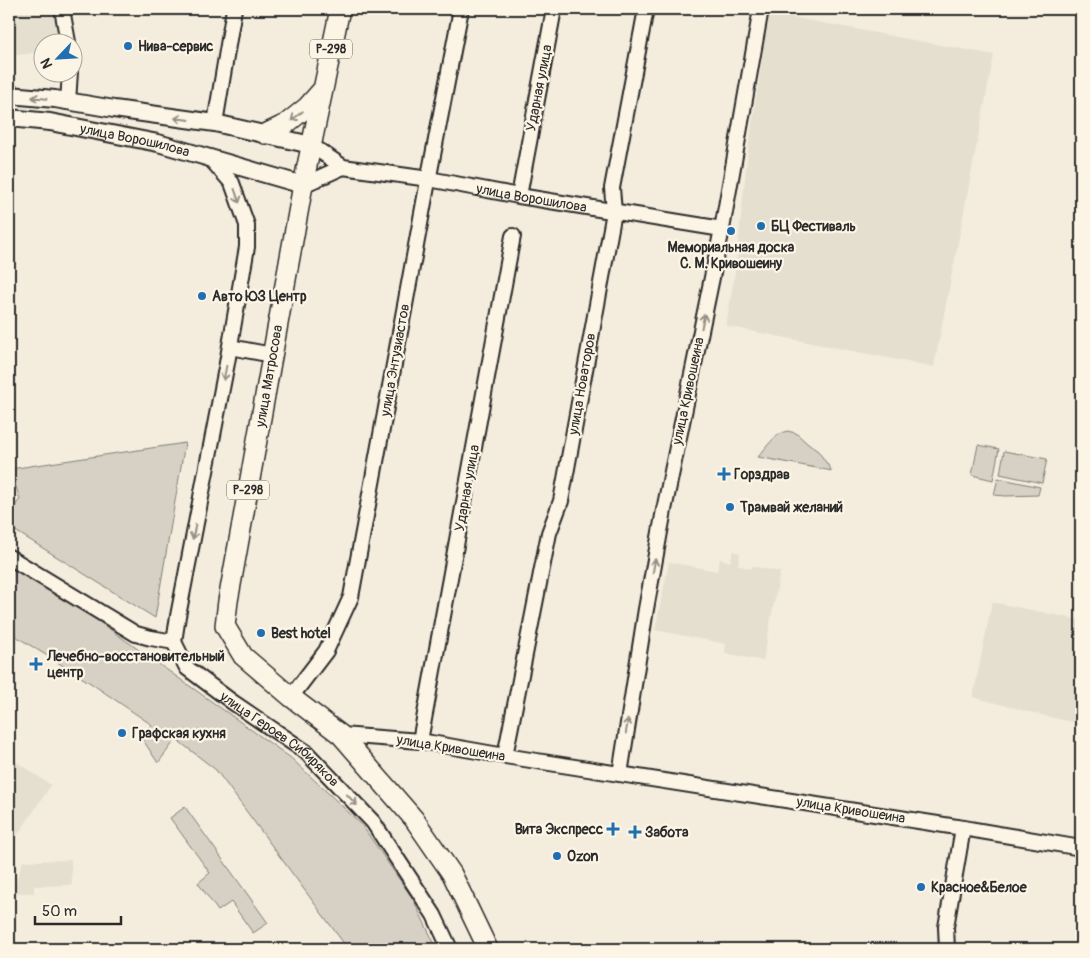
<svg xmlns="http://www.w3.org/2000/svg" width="1090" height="958" viewBox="0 0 1090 958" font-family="Pangolin,sans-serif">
	<rect width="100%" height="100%" fill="#f4edde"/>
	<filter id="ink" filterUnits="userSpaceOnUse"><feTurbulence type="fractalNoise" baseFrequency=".02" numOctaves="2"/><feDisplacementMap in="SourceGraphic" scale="10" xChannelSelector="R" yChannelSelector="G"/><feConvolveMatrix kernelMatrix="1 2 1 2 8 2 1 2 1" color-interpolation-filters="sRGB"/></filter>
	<g filter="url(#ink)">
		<path fill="#e5dfd0" d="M9,9H54L58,42H42V52L9,56Z
			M769,13L994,55L934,367L726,326L736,266L747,158Z
			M733,551L740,553L738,565L751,569L752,566L780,572L763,661L725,653L726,644L655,630L669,562L717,571L720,559L730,562Z
			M992,602L1081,620V724L1045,716L973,697Z
			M9,757L51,785L9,848Z
			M71,860L72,885L34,886V893H12L23,861Z"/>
		<path fill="#d6d1c4" stroke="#807e78" d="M787,431L796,433L808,444L818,451L832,471L758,457C767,447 774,434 787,431Z
			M185,443L155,618L9,527V514L20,499L10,469Z
			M978,445L999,449L993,480L972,475Z
			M1004,451L1047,459L1042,483L1000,474Z
			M998,478L1040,487L1038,495L1006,496L994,495Z
			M9,563L94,618L291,758L361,824L413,899L437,949H348L216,770L176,739L158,763L143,740L152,725L89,682L9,632Z
			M185,807L268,923L253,933L231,902L218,911L198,883L210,873L170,818Z"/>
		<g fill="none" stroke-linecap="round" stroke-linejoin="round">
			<g stroke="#2b2b2b" stroke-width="18">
				<g id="minor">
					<path d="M62,9L68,42"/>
					<path d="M68,102L70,72"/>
					<path d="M215,123L234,9"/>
					<path id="s1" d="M311,145L343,167L429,179L519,196L722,229"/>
					<path d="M303,185L343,167"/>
					<path d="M519,196L554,9"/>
					<path d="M230,347L272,355"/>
					<path d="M9,557L136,634L151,638L174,642"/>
					<path d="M174,642L178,616L227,363L247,247V225L232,183L209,157"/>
					<path id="s2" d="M174,642L187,668L231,701L306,752L373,822L434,915L450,949"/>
					<path d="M291,697L326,651L351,597L425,197L461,9"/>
					<path d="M341,735L420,741L505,756L963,828L1081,848"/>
					<path d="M420,741L513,236"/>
					<path d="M505,756L549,533L561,501L614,212L612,188L646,9"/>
					<path d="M620,774L646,609L664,510L722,229L761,9"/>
					<path d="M947,949L946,927L963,828"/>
				</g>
			</g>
			<g stroke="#2b2b2b" stroke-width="20">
				<g id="major">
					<path d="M9,95L55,99L114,109L215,123L311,145"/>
					<path id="s3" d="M9,118L50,122L158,143L303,185"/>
				</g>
			</g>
			<g stroke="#2b2b2b" stroke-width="22">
				<path id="highway" d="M340,9L303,185L228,601L225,626L243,656L291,697L341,735L414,819L452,874L488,949
					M265,134L286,124L307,107L322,90"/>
			</g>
			<use href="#minor" stroke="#fcf5e5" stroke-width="14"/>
			<use href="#major" stroke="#fcf5e5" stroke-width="16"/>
			<use href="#highway" stroke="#fcf5e5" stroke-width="19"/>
		</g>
		<defs><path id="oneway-shaft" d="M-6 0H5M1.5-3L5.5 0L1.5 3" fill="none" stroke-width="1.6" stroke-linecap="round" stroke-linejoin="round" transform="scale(1.25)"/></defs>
		<g stroke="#949088">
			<use href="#oneway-shaft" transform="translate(39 98) rotate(-174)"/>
			<use href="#oneway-shaft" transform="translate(297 116) rotate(141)"/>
			<use href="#oneway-shaft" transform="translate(182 119) rotate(-173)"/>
			<use href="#oneway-shaft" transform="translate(237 196) rotate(71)"/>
			<use href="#oneway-shaft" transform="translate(703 321) rotate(-78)"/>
			<use href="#oneway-shaft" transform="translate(225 373) rotate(101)"/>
			<use href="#oneway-shaft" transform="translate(194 532) rotate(101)"/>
			<use href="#oneway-shaft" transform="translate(654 566) rotate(-80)"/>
			<use href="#oneway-shaft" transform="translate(627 726) rotate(-81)"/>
			<use href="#oneway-shaft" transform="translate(352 800) rotate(47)"/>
		</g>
	</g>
	<g fill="#1f6fb2" stroke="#fcf5e5" stroke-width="2">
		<circle cx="128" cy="46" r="5"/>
		<circle cx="761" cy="226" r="5"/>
		<circle cx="731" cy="231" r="5"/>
		<circle cx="202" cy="296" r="5"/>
		<path d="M721.5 466.5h5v5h5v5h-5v5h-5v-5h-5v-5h5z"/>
		<circle cx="730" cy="507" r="5"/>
		<circle cx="261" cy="633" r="5"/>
		<path d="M33.5 656.5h5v5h5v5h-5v5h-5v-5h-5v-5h5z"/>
		<circle cx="122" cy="733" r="5"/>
		<path d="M610.5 821.5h5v5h5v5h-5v5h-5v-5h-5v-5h5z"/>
		<path d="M632.5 824.5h5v5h5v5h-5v5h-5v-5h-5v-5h5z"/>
		<circle cx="557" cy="856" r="5"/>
		<circle cx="921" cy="887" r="5"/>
	</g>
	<g text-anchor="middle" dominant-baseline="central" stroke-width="4.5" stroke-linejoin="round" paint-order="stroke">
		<g fill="#fcf5e5" stroke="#6a6863" stroke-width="1">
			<rect x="310" y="39.5" width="42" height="19" rx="4"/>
			<rect x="227" y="480.5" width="42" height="19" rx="4"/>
		</g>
		<g font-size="12" font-weight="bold" fill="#2b2b2b">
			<text x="331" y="49">Р-298</text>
			<text x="248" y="490">Р-298</text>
		</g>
		<g font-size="14" font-weight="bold" fill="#2b2b2b" stroke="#fcf5e5" text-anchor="start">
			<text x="138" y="46">Нива-сервис</text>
			<text x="771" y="226">БЦ Фестиваль</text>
			<text x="731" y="247" text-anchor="middle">Мемориальная доска<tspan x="731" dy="16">С. М. Кривошеину</tspan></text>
			<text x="212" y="296">Авто ЮЗ Центр</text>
			<text x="734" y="474">Горздрав</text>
			<text x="740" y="507">Трамвай желаний</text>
			<text x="271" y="633">Best hotel</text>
			<text x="47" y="656">Лечебно-восстановительный<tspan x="47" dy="16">центр</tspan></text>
			<text x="132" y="733">Графская кухня</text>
			<text x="603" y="829" text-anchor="end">Вита Экспресс</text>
			<text x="645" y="832">Забота</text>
			<text x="567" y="856">Ozon</text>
			<text x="931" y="887">Красное&amp;Белое</text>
		</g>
		<g font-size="14" fill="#2b2b2b" stroke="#fcf5e5">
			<text transform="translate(539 88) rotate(-79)">Ударная улица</text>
			<text stroke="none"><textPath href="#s3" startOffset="128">улица Ворошилова</textPath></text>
			<text stroke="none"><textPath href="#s1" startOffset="230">улица Ворошилова</textPath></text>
			<text transform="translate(395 360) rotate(-80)">улица Энтузиастов</text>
			<text transform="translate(269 376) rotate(-80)">улица Матросова</text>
			<text transform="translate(582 384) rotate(-80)">улица Новаторов</text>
			<text transform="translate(688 391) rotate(-78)">улица Кривошеина</text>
			<text transform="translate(467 488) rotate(-80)">Ударная улица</text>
			<text stroke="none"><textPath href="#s2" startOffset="146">улица Героев Сибиряков</textPath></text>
			<text transform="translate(451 748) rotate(9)">улица Кривошеина</text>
			<text transform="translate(851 810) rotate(9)">улица Кривошеина</text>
		</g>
	</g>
	<rect width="1090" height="958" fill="none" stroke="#fcf5e5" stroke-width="30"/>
	<rect x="15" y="15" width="1060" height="928" fill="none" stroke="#2b2b2b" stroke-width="2" filter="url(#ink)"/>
	<g transform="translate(58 58) rotate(245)"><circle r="24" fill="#fcf5e5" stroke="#a8a49b"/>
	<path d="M0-4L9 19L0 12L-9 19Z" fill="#1f6fb2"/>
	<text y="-8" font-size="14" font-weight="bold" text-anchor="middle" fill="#2b2b2b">N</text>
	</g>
	<path d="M35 916v8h86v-8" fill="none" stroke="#2b2b2b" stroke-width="2.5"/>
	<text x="42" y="916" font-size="15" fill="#2b2b2b" stroke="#fcf5e5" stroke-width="4" paint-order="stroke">50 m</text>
</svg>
